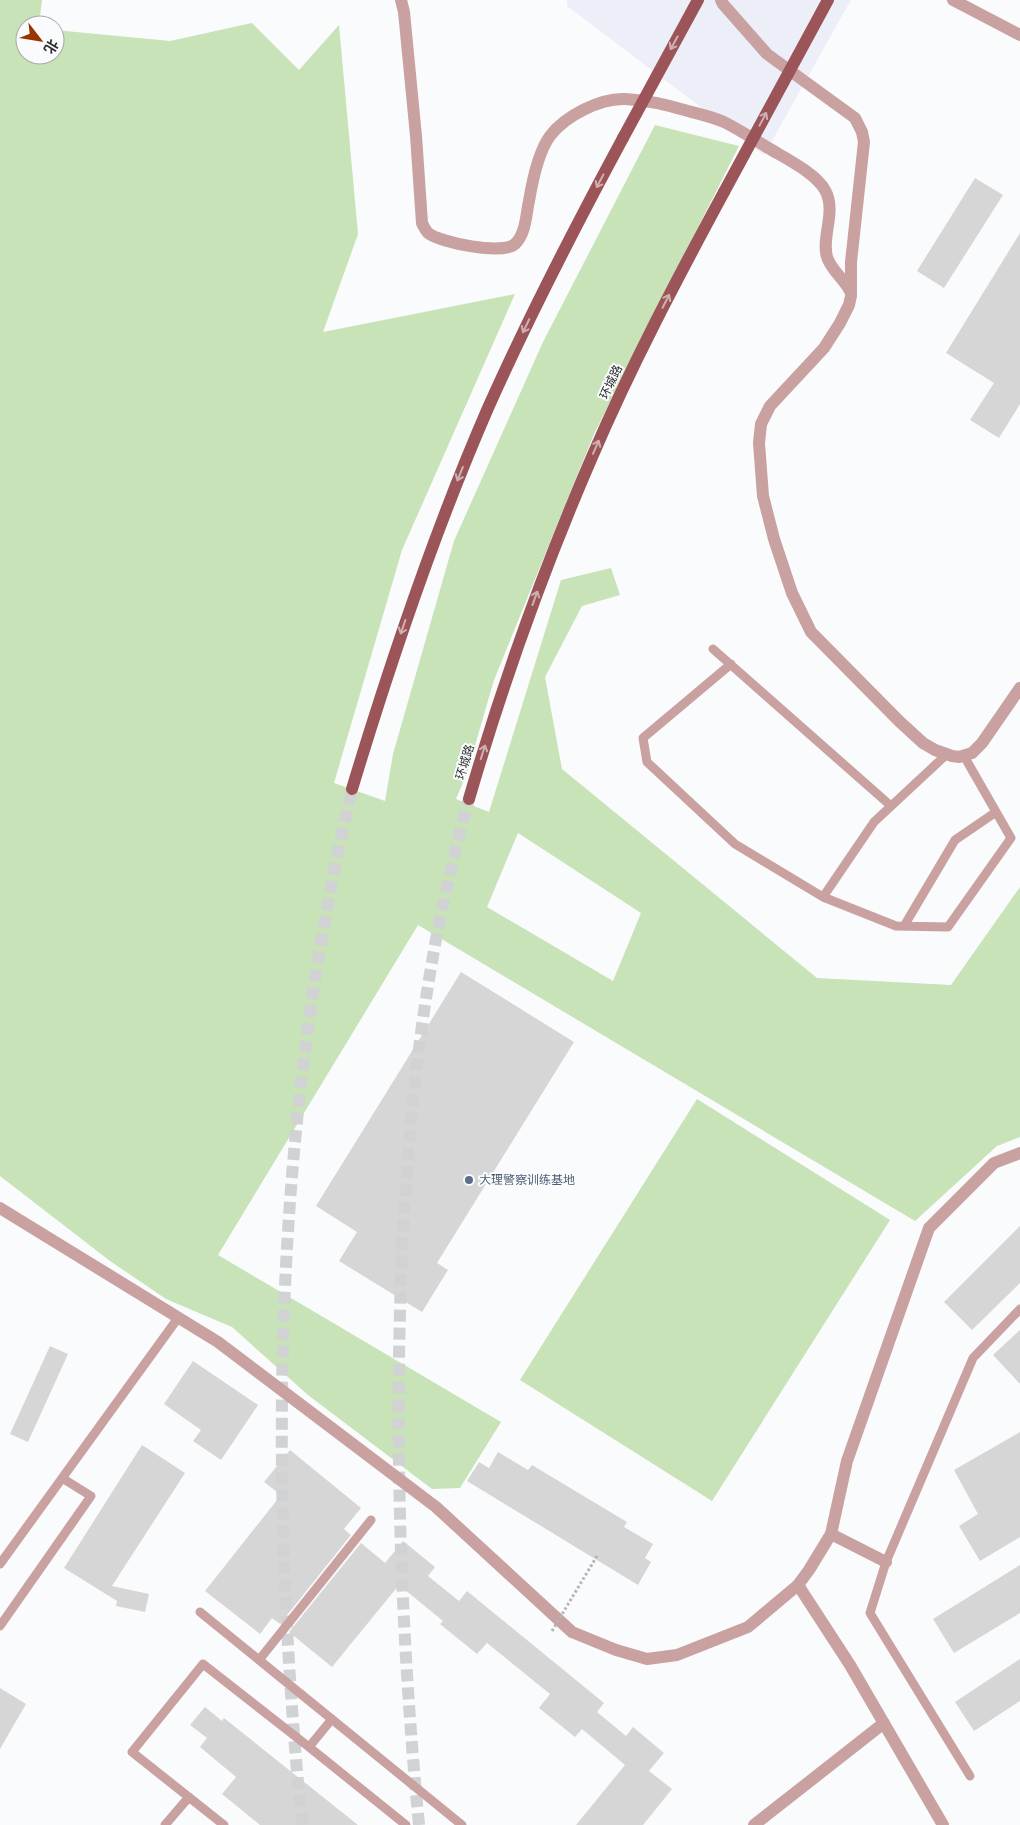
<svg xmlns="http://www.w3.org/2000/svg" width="1020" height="1825" viewBox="0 0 1020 1825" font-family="Bitter,'Noto Sans SC',serif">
	<rect width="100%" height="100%" fill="#fafbfc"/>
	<path fill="#edeff8" d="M567,0H851L764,155L567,6Z"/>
	<path fill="#c8e3b7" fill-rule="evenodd" d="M0,0H42L39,25H25V55H55V30L170,41L252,23L299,70L339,25L358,234L323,332L515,294L402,550L334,783L385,801L393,754L454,541L543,342L655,125L739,146L594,434L494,680L467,773L456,799L489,812L561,580L611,568L620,595L582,606L545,677L562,769L817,978L951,985L1020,887V1137L997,1146L915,1221L418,925L218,1255L501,1422L460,1488L432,1489L308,1395L232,1327L166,1299L110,1261L0,1176ZM518,833L641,913L613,981L487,907Z
		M697,1099L890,1220L712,1501L520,1380Z"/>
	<path fill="#d7d6d7" d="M975,178L1003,195L944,288L917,271Z
		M1020,233V404L999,438L970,420L994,383L946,353Z
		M461,972L574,1042L437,1263L448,1270L422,1312L339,1261L357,1232L316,1206Z
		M1020,1226V1283L972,1330L944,1302Z
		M1020,1330V1384L993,1355Z
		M50,1346L68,1354L28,1442L10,1434Z
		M193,1361L258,1405L221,1460L193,1441L201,1430L164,1404Z
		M1020,1432V1537L980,1561L959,1526L978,1514L954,1470Z
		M142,1445L185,1473L112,1586L149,1594L145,1612L116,1606L117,1601L64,1568Z
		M290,1450L361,1508L344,1529L351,1535L280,1624L272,1618L260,1634L205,1591L281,1495L264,1482Z
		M498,1452L528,1470L532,1465L627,1522L624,1527L653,1544L645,1558L651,1562L638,1585L467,1481L479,1462L489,1468Z
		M403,1541L435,1567L428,1576L459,1601L467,1591L604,1703L597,1712L626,1736L633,1727L664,1753L649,1771L672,1789L643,1825H576L625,1765L582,1729L575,1737L539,1708L550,1694L487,1643L477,1654L440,1624L443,1621L399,1585L332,1667L289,1632L361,1543L385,1563Z
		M1020,1565V1613L954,1653L933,1619Z
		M1020,1659V1701L974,1731L955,1702Z
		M0,1688L26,1704L0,1749Z
		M205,1707L222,1721L224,1718L358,1825H260L222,1794L236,1777L200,1747L207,1738L190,1725Z"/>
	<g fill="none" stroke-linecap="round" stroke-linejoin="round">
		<path stroke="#d1d2d3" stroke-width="12" stroke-dasharray="12 6" stroke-linecap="butt" d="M302,1825C268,1479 272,1129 352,789
			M419,1825C404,1670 397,1514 399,1358C402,1170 417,981 469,799"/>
		<path stroke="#caa1a1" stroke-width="9" d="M713,649L891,806
			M731,664L643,738L647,762L735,844L823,897L896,926L948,927L1011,838L964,756
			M823,897L874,822L947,754
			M904,926L955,840L996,812
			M0,1564L178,1318
			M200,1612L462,1825
			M0,1626L91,1496L62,1478
			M259,1660L371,1520
			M309,1747L406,1825
			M970,1776L870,1613L886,1562L973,1358L1020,1309
			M165,1825L189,1797
			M224,1825L132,1752L203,1664L309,1747L332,1719"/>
		<path stroke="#caa1a1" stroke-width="12" d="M401,0L404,12L416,136L422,223C424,227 425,230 428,233C441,243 503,255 515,244C526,234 526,214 529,201C532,183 539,151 550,136C565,116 600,98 625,99C646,100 668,105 688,111C700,114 713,117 724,122C740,130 755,140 770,149C787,159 815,173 825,190C837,211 821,237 827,257C831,270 844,279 850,291
			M721,0L723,4L767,54L855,118L862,132L864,142L851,262V296L849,305L840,323L824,348L770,406L761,424L759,443L763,496L774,539L792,593L811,632L899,721L923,743L935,750L952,756L959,757L972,753L982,743L1020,688
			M831,1534L886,1562
			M798,1585L850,1665L943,1825
			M754,1825L884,1723"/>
		<path stroke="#caa1a1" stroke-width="12" d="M953,0L1020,35
			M0,1208L218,1342L436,1507L572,1632L616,1650L647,1659L677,1655L748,1627L798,1585L809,1570L831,1534L847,1461L929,1228L994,1163L1020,1153"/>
		<path stroke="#9b5558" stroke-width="12" d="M352,789C391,660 434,532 488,408C529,316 575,227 623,138
			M469,799C503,682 544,568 592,457C631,366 677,279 724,192"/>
		<path stroke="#b4b4b5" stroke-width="3" stroke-dasharray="2.5 2.5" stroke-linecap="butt" d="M552,1631L597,1556"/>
		<path stroke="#9b5558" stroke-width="12" d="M623,138L698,0
			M724,192L828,0"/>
	</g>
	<defs><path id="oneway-shaft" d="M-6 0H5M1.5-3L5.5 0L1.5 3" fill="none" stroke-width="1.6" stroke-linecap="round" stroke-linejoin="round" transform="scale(1.25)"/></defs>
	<g stroke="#cfb0b2">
		<use href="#oneway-shaft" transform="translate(674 43) rotate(119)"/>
		<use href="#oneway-shaft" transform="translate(763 119) rotate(-62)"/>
		<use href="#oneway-shaft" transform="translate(600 181) rotate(118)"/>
		<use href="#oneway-shaft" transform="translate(666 301) rotate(-63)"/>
		<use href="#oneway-shaft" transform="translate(526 326) rotate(116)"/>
		<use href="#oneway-shaft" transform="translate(596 447) rotate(-66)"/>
		<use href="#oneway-shaft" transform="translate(460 474) rotate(112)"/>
		<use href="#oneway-shaft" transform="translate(535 598) rotate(-70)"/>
		<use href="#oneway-shaft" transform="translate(403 627) rotate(109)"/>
		<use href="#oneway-shaft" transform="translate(483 752) rotate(-72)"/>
	</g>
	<circle fill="#5c6f8a" stroke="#fafbfc" stroke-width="2" cx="469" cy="1180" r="5"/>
	<g text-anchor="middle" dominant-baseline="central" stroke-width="4" stroke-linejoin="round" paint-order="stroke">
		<g font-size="12" fill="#2e2e2f" stroke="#fafbfc">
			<text transform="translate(611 382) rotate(-65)">环城路</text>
			<text transform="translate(465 762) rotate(-73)">环城路</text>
		</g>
		<g font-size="12" fill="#4e5e75" stroke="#fafbfc" text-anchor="start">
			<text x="479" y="1180">大理警察训练基地</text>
		</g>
	</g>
	<g transform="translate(40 40) rotate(121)"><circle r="24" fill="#fafbfc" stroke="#a8a9aa"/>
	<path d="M0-4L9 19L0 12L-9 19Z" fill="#993401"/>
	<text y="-8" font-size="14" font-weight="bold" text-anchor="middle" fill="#2e2e2f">北</text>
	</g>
</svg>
